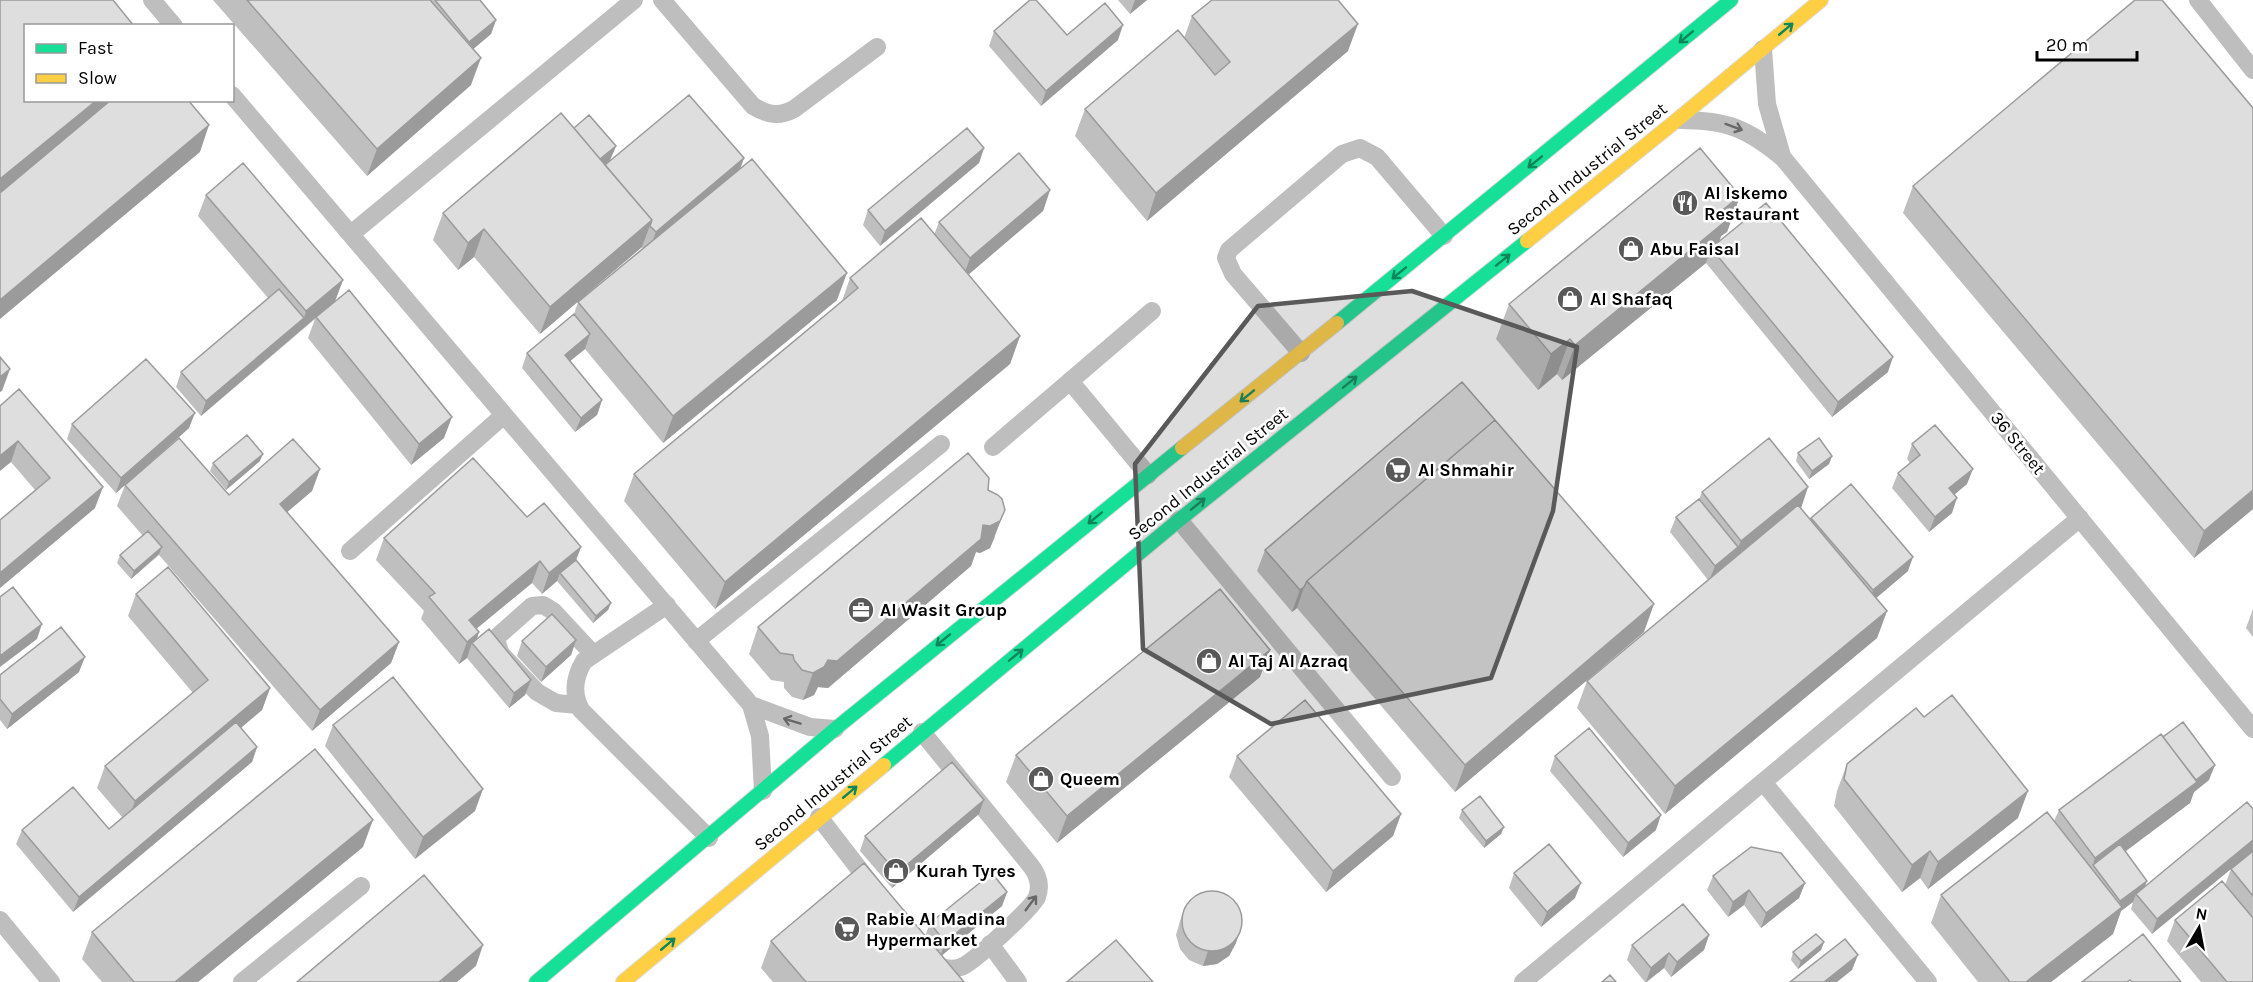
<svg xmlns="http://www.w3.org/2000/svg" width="2253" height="982" viewBox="0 0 2253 982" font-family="Karla,sans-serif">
	<rect width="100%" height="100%" fill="#fff"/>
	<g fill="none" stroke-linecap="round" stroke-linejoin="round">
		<g stroke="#dbdbdb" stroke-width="16">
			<path id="fast" d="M1337,323L1731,0
				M884,765L1179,520L1527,241
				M536,982L835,729L1182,448"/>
		</g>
		<g stroke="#dbdbdb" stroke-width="16">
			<path id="slow" d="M1527,241L1677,120L1821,0
				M1182,448L1337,323
				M623,982L884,765"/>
		</g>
		<path stroke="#bebebe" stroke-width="18" d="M152,0L174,26
			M662,0L753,106C768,115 779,117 794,109L877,47
			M2198,0L2253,70
			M1763,49L1767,104L1782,156
			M232,95L751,705L760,736L763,791
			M1680,120C1726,120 1747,128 1783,158L2253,729
			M351,234L634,0
			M1301,353L1233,274L1226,258L1229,250L1342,154L1360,148L1377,157L1444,236
			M1070,381L1148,475
			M993,447L1152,311
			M1179,520L1392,777
			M350,551L504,415
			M667,605L584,661C574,678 572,693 581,710L709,838
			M696,641L941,444
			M578,705L556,703L537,692L501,654L497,643L498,636L532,606L543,605L553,611L593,654
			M751,705L810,727L835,729
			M922,732L1031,866C1038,875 1041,886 1037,897C1032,908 973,963 961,967C951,971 939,968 931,961
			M1763,782L1928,982
			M819,817L873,887
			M0,920L51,982
			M990,944L1018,982
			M242,982L361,886
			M1523,982L2080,518"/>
		<use href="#fast" stroke="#16e098" stroke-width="14"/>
		<use href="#slow" stroke="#ffcf43" stroke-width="14"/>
	</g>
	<path fill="#bfbfbf" d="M213,0H480L496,20L491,34L473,49L471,85L367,176Z
		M1118,0H1147L1130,14Z
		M1192,16L1348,51L1147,221L1075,136L1085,109L1184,38Z
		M994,31L1067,35L1118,40L1041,106L989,46Z
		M574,128L616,146L610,160L744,158L740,169L837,300L663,443L585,349L570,361L602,400L597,415L575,432L522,368L527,353L574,314L578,302L643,249L642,247L540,334L474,257L458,270L433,240L443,213Z
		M984,148L979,163L880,246L863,225L868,210Z
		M1913,186L2253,509L2194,558L1903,213Z
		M1050,190L1043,211L968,275L1020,336L1010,364L715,609L624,501L634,474L842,301L850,278L934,235L939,222Z
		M206,195L343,280L335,301L444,438L411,465L308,338L315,319L201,416L176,387L181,372L268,298L198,216Z
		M1740,196L1727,232L1721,236L1720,240L1888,372L1832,417L1706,263L1562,380L1557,374L1538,390L1496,339L1509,304Z
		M0,406L95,508L0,588V520L35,490L11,462Z
		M72,424L189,428L136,476L229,495L320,469L312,491L287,512L399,642L391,663L312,731L159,555L131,579L117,563L120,555L143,536L117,506L125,485L116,493L67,439Z
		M1912,444L1967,484L1954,495L1952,513L1929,532L1892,488L1898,473L1910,463L1907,459Z
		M1798,453L1832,456L1829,464L1809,479L1796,461Z
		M260,461L226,490L210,471L213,463Z
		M1808,487L1801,508L1811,520V518L1908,571L1876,598L1887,611L1877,638L1665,814L1577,708L1587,681L1708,580L1670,532L1676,517L1699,499L1702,492Z
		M988,490L995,537L990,548L980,553L976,552L971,566L828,688L818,687L814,695L803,700L792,697L784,688V682L771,680L749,654L758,627Z
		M527,517L581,547L576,560L611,603L608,610L593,623L557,581L542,594L532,583L476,629L477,638L531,680L525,695L509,708L467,658L459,664L421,619L424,611L376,560L384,538Z
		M1265,550L1644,632L1455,792L1297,608L1292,612L1257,571Z
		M136,594L270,688L262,710L241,728L257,747L252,762L73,912L16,844L22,830L109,829L122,817L97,788L105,766L193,693L128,616Z
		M2253,609V637L2246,628Z
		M576,640L571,655L541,682L517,656L522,641Z
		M79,672L7,729L0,720V675Z
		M1260,677L1057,843L1006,782L1016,755Z
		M1924,717L2018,818L1928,889L1920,878L1902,892L1834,806L1837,791L1847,764Z
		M333,725L475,811L415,859L325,746Z
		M2163,737L2209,780L2194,792L2190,803L2125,851L2145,886L2247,802L2152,934L2131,909L2133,902L2121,911L2113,934L2051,982H1978L1931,923L1941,895L2054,821L2059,810Z
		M1237,756L1401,814L1393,836L1326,892L1229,777Z
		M1555,756L1656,830L1623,857L1550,771Z
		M984,800L979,814L892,888L860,851L865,836Z
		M1462,810L1504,827L1501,834L1484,848L1459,818Z
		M363,847L198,982H102L82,959L92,932Z
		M2253,851V982H2201L2167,941L2175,920L2225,885L2231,869Z
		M1514,873L1575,898L1541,927L1509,888Z
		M1713,876L1805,883L1799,898L1761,928L1744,905L1728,917L1707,890Z
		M1007,892L1002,906L941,955L964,982H773L761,968L771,941L925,936L930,923Z
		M1185,906L1236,943L1229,956L1217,964L1203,966L1189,960L1180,949L1176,935L1180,921Z
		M1709,935L1704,950L1671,977L1664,968L1647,982H1645L1627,960L1632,945Z
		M1824,942L1821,950L1798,969L1791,960L1793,952Z"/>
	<path fill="#9b9b9b" d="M1135,0H1147L1130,14Z
		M496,20L491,34L464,57L469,42Z
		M1358,24L1348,51L1147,221L1156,193Z
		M1123,25L1118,40L1041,106L1046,91Z
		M481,58L471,85L367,176L377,149Z
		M97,100H120L0,198V179Z
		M209,125L200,152L0,319V300Z
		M616,146L610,160L586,181L591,166Z
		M984,148L979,163L880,246L885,231Z
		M744,158L736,180L648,254L656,232Z
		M1050,190L1043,211L962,280L970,258Z
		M1740,196L1727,232L1721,236L1715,253L1711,248L1706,263L1562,380L1575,345L1720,212Z
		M652,220L642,247L540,334L550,307Z
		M484,229L474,257L458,270L468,243Z
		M847,273L837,300L663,443L673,416Z
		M343,280L335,301L201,416L206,401L304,318L306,311Z
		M590,334L585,349L559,370L565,355Z
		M1020,336L1010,364L715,609L725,582Z
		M1570,339L1557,374L1538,390L1551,354Z
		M1893,357L1888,372L1832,417L1838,402Z
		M10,369L2,391L0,392V377Z
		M602,400L597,415L575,432L581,418Z
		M195,413L189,428L116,493L121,478Z
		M452,417L444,438L411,465L419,444Z
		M18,441L11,462L0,471V456Z
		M263,454L260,461L226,490L229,482Z
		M1832,456L1829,464L1809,479L1812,471Z
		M320,469L312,491L272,525L280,504Z
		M1973,469L1967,484L1944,503L1949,488Z
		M103,487L95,508L0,588V573Z
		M1808,487L1801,508L1709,581L1715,566L1738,547L1741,541Z
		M2253,490V509L2194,558L2204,531Z
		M1957,498L1952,513L1929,532L1935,517Z
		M1005,510L990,548L980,553L976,552L971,566L828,688L818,687L814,695L803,700L813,673L983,525Z
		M162,547L159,554L131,579L134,571Z
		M581,547L573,568L560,573L557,581L542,594L549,573Z
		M1913,557L1908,571L1868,605L1873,590Z
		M540,561L532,583L464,639L469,620Z
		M1304,587L1297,608L1292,612L1300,590Z
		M611,603L608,610L593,623L596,616Z
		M1654,604L1644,632L1455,792L1465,765Z
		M1887,611L1877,638L1665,814L1675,786Z
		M42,624L37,639L0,667V656Z
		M479,632L475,646L472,643L467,658L459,664L467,642Z
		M576,640L571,655L541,682L546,667Z
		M399,642L391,663L312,731L320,710Z
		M1270,650L1260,677L1057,843L1067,816Z
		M85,657L79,672L7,729L12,714Z
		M531,680L525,695L509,708L514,693Z
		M270,688L262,710L127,823L135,801Z
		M257,747L252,762L73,912L79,897Z
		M2215,765L2209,780L2194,792L2190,803L2098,872L2093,865L2095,858Z
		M483,789L475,811L415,859L423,837Z
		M2028,791L2018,818L1928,889L1938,862Z
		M984,800L979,814L892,888L897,873Z
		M1401,814L1393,836L1326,892L1333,871Z
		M1661,815L1656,830L1623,857L1628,843Z
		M373,820L363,847L198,982H175Z
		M1504,827L1501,834L1484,848L1486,841Z
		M2253,840V851L2152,934L2157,919Z
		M1930,851L1920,878L1902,892L1912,865Z
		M2147,881L2142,895L2136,894L2133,902L2121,911L2113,934L2051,982H2026L2116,912L2120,901Z
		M1581,883L1575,898L1541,927L1547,912Z
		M1805,883L1799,898L1761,928L1766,913Z
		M1749,890L1744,905L1728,917L1733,902Z
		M1007,892L1002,906L940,957L945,942Z
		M1241,928L1236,943L1229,956L1217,964L1203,966L1208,951Z
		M1709,935L1704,950L1671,977L1677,962Z
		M1824,942L1821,950L1798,969L1801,961Z
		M483,945L476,966L457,982H439Z
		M1669,953L1664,968L1646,982L1651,968Z
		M1858,955L1852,970L1837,982H1824Z"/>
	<path fill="#dedede" stroke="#9b9b9b" stroke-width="1.5" d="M0,0H113L134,26H26V100H97L0,179Z
		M247,0H430L481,58L377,149Z
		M435,0H480L496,20L469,42Z
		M1030,0H1036L1067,35L1105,3L1123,25L1046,91L994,31Z
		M1212,0H1338L1358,24L1156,193L1085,109L1178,30L1215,75L1230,62L1192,16Z
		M2135,0H2162L2253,108V490L2204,531L1913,186Z
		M689,95L744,158L656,232L650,226L652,220L605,165Z
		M111,100H188L209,125L0,300V193Z
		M561,113L652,220L550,307L484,229L468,243L443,213Z
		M589,115L616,146L600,159L574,128Z
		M967,128L984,148L885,231L868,210Z
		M1700,148L1740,196L1720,212L1727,220L1575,345L1570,339L1551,354L1509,304Z
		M1019,153L1050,190L970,258L939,222Z
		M752,159L847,273L673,416L578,302Z
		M243,163L343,280L306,311L206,195Z
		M1766,203L1893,357L1838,402L1711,248Z
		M921,218L1020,336L725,582L634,474L858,288L850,278Z
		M279,289L304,318L206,401L181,372Z
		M349,290L452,417L419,444L316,317Z
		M574,314L590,334L565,355L602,400L581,418L527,353Z
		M0,357L10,369L0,377Z
		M146,359L195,413L121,478L72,424Z
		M1462,382L1495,420L1307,581L1304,587L1300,590L1265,550Z
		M19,389L103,487L0,573V520L50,478L18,441L0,456V406Z
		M1495,420L1654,604L1465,765L1307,581Z
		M1935,425L1973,469L1949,488L1957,498L1935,517L1898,473L1920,455L1912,444Z
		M247,435L263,454L229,482L213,463Z
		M179,438L229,495L293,439L320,469L280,504L399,642L320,710L125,485Z
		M1769,438L1808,487L1741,541L1702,492Z
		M1819,438L1832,456L1812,471L1798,453Z
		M968,453L989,478L988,490L998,495L1002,499L1005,510L1000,521L990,526L983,525L981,539L837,661L828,660L824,667L813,673L802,670L794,660L793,655L780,653L758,627Z
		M473,458L527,517L544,503L581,547L549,573L540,561L469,620L479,632L467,642L429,597L435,593L384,538Z
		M1851,484L1913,557L1873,590L1811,518Z
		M1699,499L1738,547L1715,566L1676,517Z
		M1798,505L1887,611L1675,786L1587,681Z
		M148,531L162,547L134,571L120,555Z
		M576,560L611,603L596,616L560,573Z
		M168,567L270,688L135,801L105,766L208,680L136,594Z
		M13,587L42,624L0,656V597Z
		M1220,589L1270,650L1067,816L1016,755Z
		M552,614L576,640L546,667L522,641Z
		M61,627L85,657L12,714L0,699V675Z
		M489,629L531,680L514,693L472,643Z
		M393,677L483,789L423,837L333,725Z
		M1952,695L2028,791L1938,862L1930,851L1912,865L1844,779L1847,764L1916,708L1924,717Z
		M1305,700L1401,814L1333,871L1237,756Z
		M236,722L257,747L79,897L22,830L73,787L109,829Z
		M2183,722L2215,765L2196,780L2163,737Z
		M1589,728L1661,815L1628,843L1555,756Z
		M2161,734L2197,782L2095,858L2059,810Z
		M315,749L373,820L175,982H134L92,932Z
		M952,762L984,800L897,873L865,836Z
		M1480,796L1504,827L1486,841L1462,810Z
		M2247,802L2253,809V840L2157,919L2136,894Z
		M2047,812L2122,907L2026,982H2010L1941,895Z
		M1549,844L1581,883L1547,912L1514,873Z
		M2120,844L2147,881L2120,901L2093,865Z
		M1751,847L1781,853L1805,883L1766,913L1749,890L1733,902L1713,876Z
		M2253,851V896L2231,869Z
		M864,863L964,982H806L771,941Z
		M992,873L1007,892L945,942L930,923Z
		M424,875L483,945L439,982H297Z
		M2222,881L2253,918V982H2227L2175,920Z
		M1182 921a30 30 0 1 1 60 0a30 30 0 1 1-60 0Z
		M1683,904L1709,935L1677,962L1669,953L1651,968L1632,945Z
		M1816,934L1824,942L1801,961L1793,952Z
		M2143,934L2181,982H2132L2130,980L2127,982H2082Z
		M1845,939L1858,955L1824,982H1790Z
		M1116,940L1153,982H1067Z
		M1610,975L1616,982H1602Z"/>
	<defs><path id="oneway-shaft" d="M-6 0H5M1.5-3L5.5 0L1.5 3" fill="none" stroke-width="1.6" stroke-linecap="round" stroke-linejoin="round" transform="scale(1.5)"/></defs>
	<g stroke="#0d865b">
		<use href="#oneway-shaft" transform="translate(1786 29) rotate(-40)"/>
		<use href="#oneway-shaft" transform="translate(1686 37) rotate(140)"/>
		<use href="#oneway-shaft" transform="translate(1535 162) rotate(141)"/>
		<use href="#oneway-shaft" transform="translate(1503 260) rotate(-39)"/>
		<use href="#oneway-shaft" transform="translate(1399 273) rotate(141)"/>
		<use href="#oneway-shaft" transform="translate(1350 382) rotate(-39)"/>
		<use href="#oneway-shaft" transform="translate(1247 396) rotate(141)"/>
		<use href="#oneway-shaft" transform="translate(1198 504) rotate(-39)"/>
		<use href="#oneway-shaft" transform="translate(1095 518) rotate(141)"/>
		<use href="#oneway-shaft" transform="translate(943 640) rotate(141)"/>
		<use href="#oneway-shaft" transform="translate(1016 655) rotate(-39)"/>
		<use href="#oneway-shaft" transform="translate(850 792) rotate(-40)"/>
		<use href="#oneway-shaft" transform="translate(668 944) rotate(-40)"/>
	</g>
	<g stroke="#686868">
		<use href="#oneway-shaft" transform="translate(1734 127) rotate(20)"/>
		<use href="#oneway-shaft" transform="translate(792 721) rotate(-163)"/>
		<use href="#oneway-shaft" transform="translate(1031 903) rotate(-53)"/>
	</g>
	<path fill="#595959" fill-opacity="0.2" stroke="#595959" stroke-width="4.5" stroke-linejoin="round" d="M1412,291L1577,347L1553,511L1491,678L1271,724L1143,649L1135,464L1258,306Z"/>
	<defs>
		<g id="restaurant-disc" transform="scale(1.35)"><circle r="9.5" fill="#595959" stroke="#fff"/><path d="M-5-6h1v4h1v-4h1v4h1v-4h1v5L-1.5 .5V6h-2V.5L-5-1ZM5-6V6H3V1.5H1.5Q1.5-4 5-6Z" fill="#fff"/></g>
		<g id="shop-disc" transform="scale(1.35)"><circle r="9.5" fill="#595959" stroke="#fff"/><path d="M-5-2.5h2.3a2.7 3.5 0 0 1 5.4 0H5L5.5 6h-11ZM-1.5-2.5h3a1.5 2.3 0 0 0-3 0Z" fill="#fff"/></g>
		<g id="supermarket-disc" transform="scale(1.35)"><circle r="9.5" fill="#595959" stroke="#fff"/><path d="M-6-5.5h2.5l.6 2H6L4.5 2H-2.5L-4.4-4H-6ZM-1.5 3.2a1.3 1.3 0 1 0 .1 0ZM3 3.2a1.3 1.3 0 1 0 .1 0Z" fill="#fff"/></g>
		<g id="office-disc" transform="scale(1.35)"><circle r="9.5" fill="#595959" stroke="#fff"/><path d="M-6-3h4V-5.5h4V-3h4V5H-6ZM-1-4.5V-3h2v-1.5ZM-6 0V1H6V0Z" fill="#fff"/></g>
	</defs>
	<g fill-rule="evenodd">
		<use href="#restaurant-disc" x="1685" y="203"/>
		<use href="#shop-disc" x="1631" y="249"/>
		<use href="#shop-disc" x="1570" y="299"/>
		<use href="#supermarket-disc" x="1398" y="470"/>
		<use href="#office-disc" x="861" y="610"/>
		<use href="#shop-disc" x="1209" y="661"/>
		<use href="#shop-disc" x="1041" y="779"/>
		<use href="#shop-disc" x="896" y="871"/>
		<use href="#supermarket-disc" x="847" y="929"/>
	</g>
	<g text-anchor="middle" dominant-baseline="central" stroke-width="5" stroke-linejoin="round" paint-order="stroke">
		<g font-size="18" fill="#000" stroke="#fff">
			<text transform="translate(1587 169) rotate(-39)">Second Industrial Street</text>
			<text transform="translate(2018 443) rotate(51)">36 Street</text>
			<text transform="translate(1208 474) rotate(-39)">Second Industrial Street</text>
			<text transform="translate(833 783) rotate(-40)">Second Industrial Street</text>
		</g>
		<g font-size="18" font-weight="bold" fill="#000" stroke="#fff" text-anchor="start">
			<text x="1704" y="193">Al Iskemo<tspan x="1704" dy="21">Restaurant</tspan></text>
			<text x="1650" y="249">Abu Faisal</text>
			<text x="1590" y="299">Al Shafaq</text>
			<text x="1418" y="470">Al Shmahir</text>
			<text x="880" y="610">Al Wasit Group</text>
			<text x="1228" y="661">Al Taj Al Azraq</text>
			<text x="1060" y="779">Queem</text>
			<text x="916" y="871">Kurah Tyres</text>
			<text x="866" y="919">Rabie Al Madina<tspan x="866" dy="21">Hypermarket</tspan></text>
		</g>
	</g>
	<rect x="24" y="24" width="210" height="78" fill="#ffffff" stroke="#999999" stroke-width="1.5"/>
	<rect x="36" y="44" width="30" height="9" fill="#16e098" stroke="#999999" stroke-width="1.5"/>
	<text x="78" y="54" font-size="18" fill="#000000">Fast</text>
	<rect x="36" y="74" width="30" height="9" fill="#ffcf43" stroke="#999999" stroke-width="1.5"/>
	<text x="78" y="84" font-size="18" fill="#000000">Slow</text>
	<g transform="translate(2199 928) rotate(10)" stroke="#ffffff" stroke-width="4.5" paint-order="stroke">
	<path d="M0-4.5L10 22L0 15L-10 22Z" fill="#000000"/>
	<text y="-9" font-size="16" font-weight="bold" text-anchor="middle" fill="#000000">N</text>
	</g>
	<path d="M2037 51v9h100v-9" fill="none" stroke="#000000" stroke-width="3"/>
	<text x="2046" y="51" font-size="18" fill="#000000" stroke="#ffffff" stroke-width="4.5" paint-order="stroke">20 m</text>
</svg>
